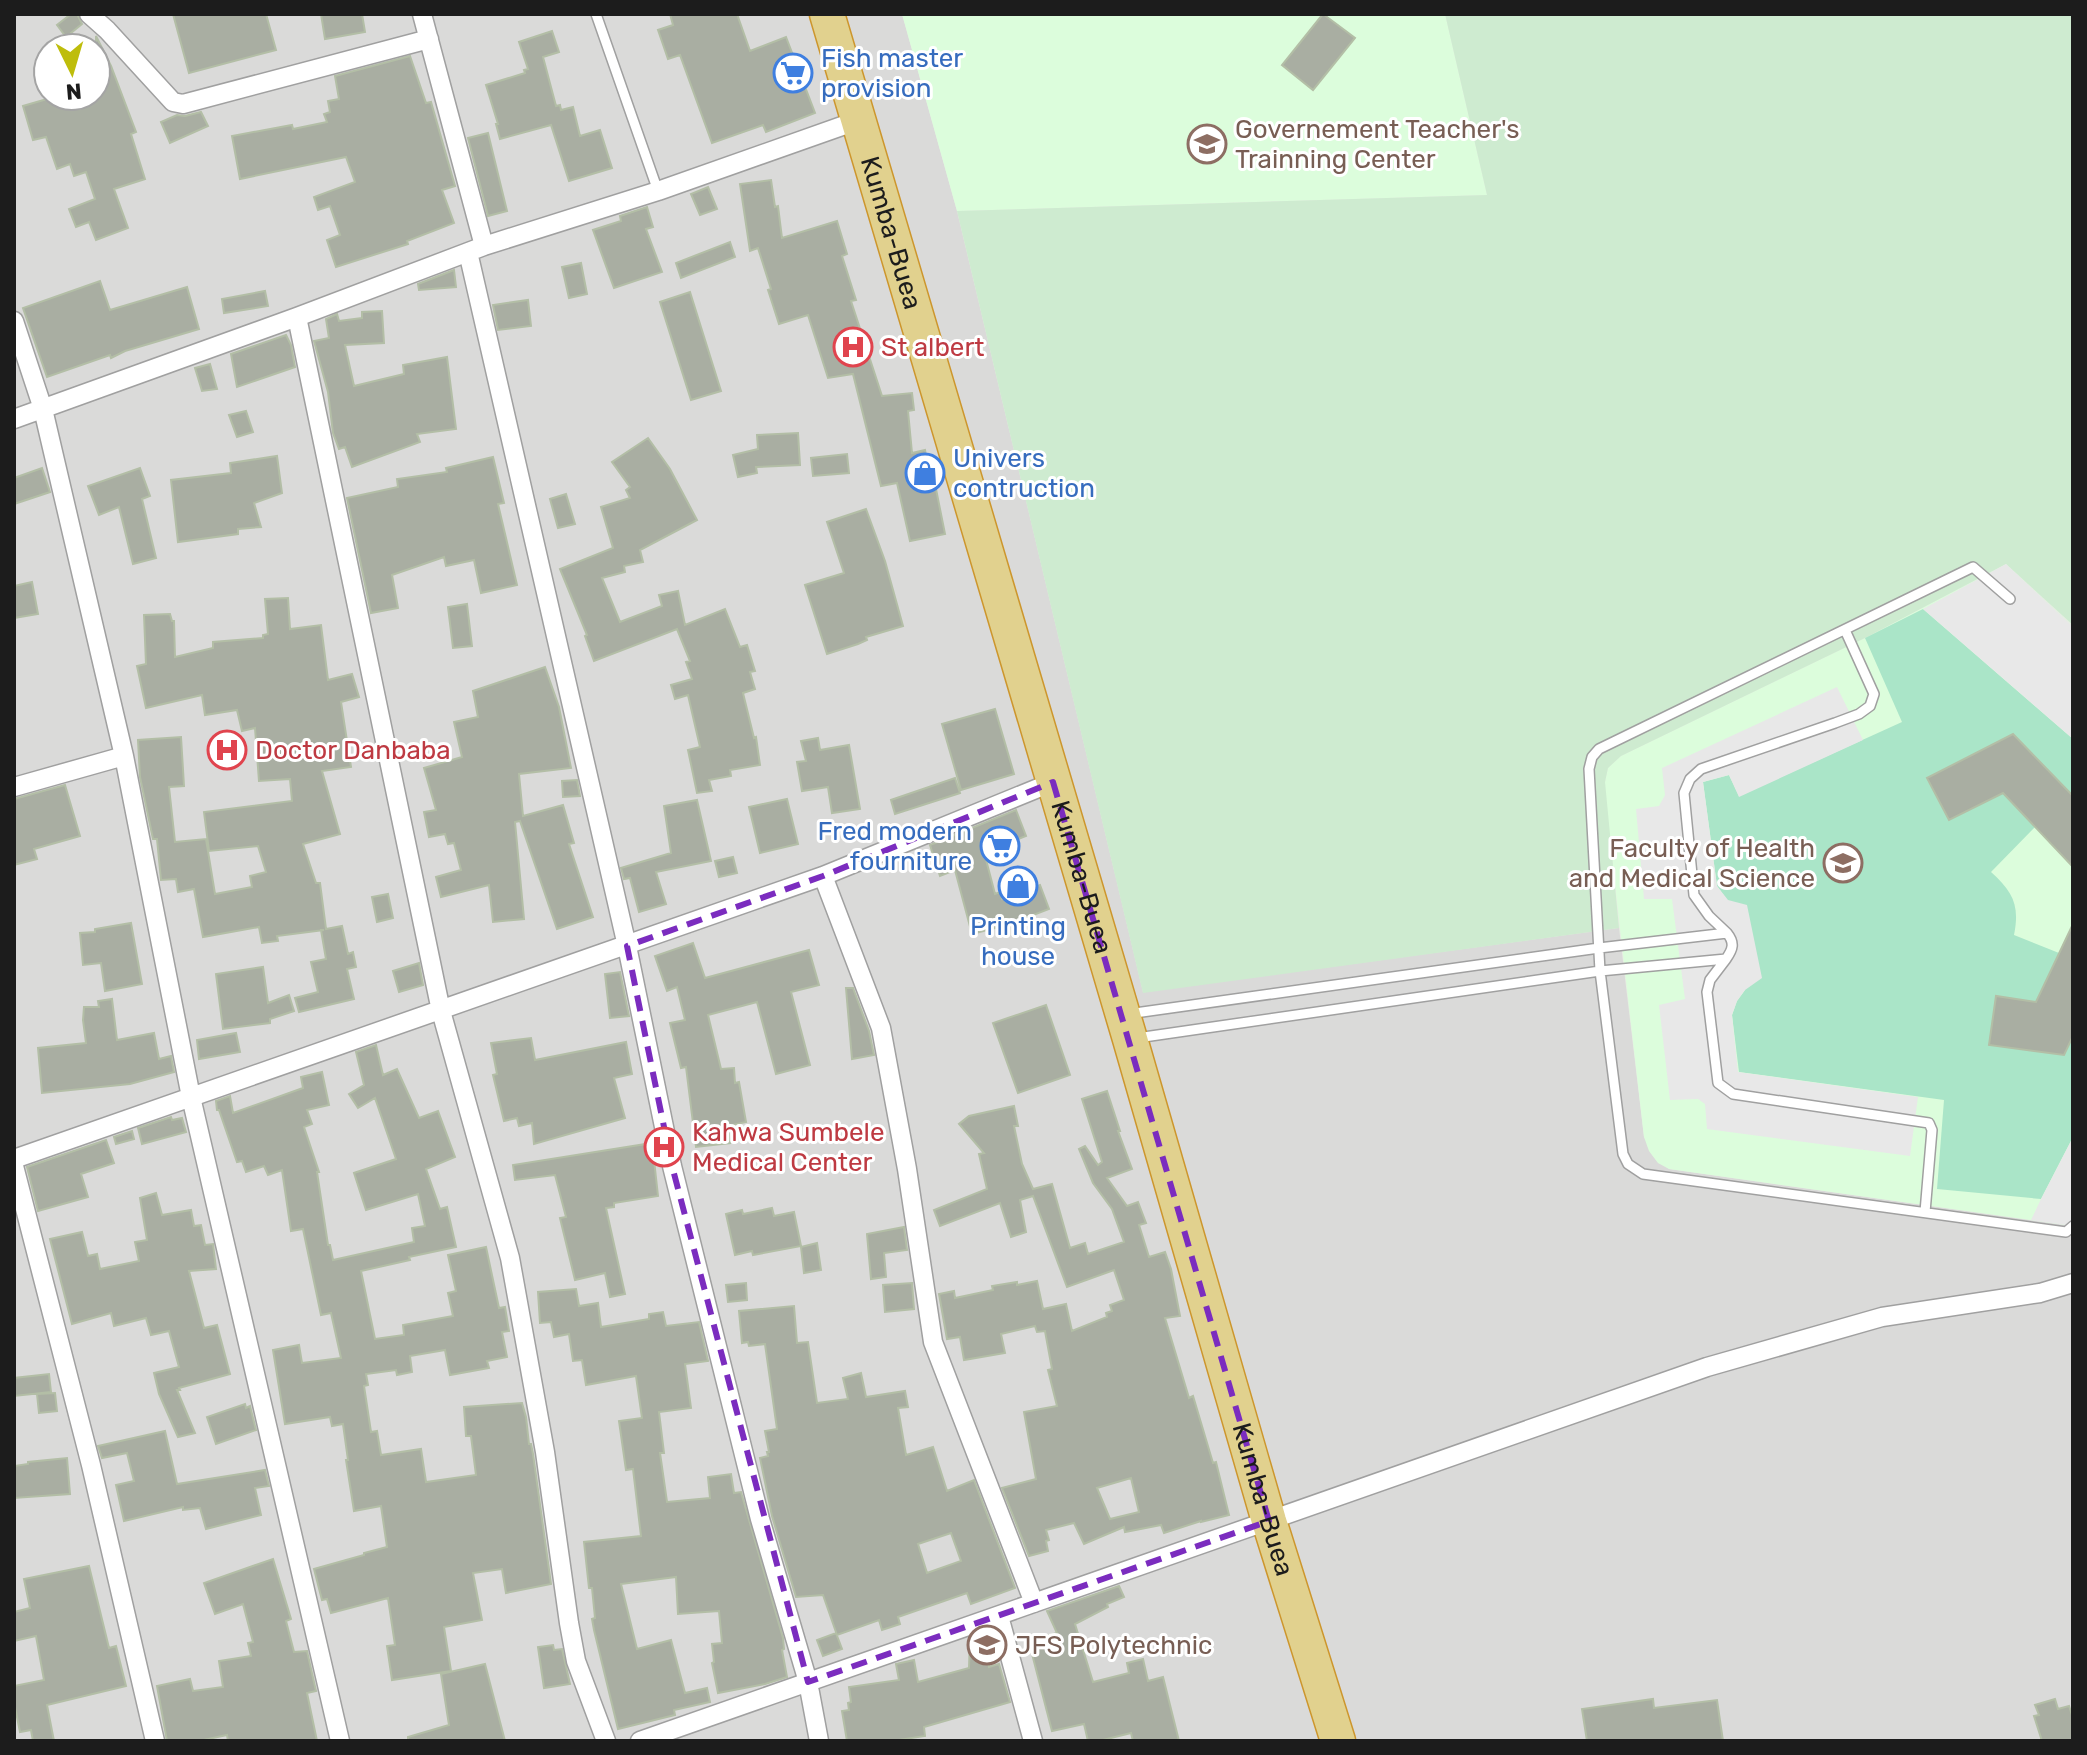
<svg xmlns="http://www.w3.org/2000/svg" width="2087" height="1755" viewBox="0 0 2087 1755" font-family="Rubik,sans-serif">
	<rect width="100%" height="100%" fill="#e6ede2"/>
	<path fill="#dadad9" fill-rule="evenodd" d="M14,14H902L957,211L1143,992L1619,928L1644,1137L1669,1169L2073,1226V1741H14ZM48,48H96V96H48Z"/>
	<path fill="#dcfddc" d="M902,14H1445L1487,195L957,211Z
		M2006,564L2073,627V1226L1669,1169L1658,1163L1649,1151L1644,1137L1605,798V782L1608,768L1621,756L1865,638Z"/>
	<path fill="#ceebd0" d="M1445,14H2073V625L2006,564L1865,638L1621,756L1608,768L1605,782L1619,928L1143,993L957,211L1487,195Z"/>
	<path fill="#aae5c8" d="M1923,609L2073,739V796L2013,734L1927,778L1949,820L2003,793L2035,827L1991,872C2013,892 2020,905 2014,935L2059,953L2036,1002L1996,997L1989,1044L2073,1036V1137L2041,1199L1937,1189L1944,1100L1739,1072L1732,1015L1737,1001L1745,990L1727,900L1717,886L1703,782L1729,775L1739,796L1902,722L1865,638Z"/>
	<path fill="#e8e8e8" d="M2006,564L2073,627V739L1923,609Z
		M1837,687L1863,740L1739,797L1729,775L1703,782L1717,886L1728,900L1747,905L1762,978L1745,990L1737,1001L1732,1015L1738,1072L1918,1097L1910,1156L1707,1129L1705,1104L1698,1099L1670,1100L1659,1005L1685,999L1672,899H1644L1636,809L1659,806L1665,795L1662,768Z
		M2073,1137V1226L2031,1220L2041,1199Z"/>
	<path fill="#a9aea2" stroke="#b3bea6" stroke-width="2" fill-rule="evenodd" d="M71,14H77L82,24L66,37L57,25Z
		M173,14H266L276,50L189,73Z
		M321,14H362L365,32L325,39Z
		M670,14H737L750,51L786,37L815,113L766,132L763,125L712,143L680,55L668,59L658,30L673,25Z
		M1323,14L1355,38L1313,90L1282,65Z
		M552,31L559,52L543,57L556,106L560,105L561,110L573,107L580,136L600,130L612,168L569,181L551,125L500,139L496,124H498L486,85L525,73L524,70L528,69L519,42Z
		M96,36L111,66L136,132L131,134L145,179L114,189L128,228L96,240L89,222L76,227L69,209L95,199L86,172L74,176L70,164L57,169L46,137L33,140L23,106L47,99L46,96H96Z
		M410,56L426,103L431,102L455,186L442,190L454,223L407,241L408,244L336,267L327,240L340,235L330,206L318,210L314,197L355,182L346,157L240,179L232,136L292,125L293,129L327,122L324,114L330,112L328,101L339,99L335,76Z
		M201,112L208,126L170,143L161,122L177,115L185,116Z
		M488,133L507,211L488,216L468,138Z
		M771,180L775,207L778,206L782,238L837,221L847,254L842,256L856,300L851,301L882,396L912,393L914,410L908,411L912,453L925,450L932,489H936L945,534L910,541L897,483L881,486L853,374L828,378L808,315L779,324L768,290L771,289L758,248L750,251L740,184Z
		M708,187L717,209L700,215L691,194Z
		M647,207L653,227L646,229L662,272L614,288L593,230L621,221L620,216Z
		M730,242L735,257L681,278L676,263Z
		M581,263L587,294L569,298L562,267Z
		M454,270L456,287L419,290L418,284Z
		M100,281L110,310L187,287L199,329L125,351L111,358L110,355L47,377L23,308Z
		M265,291L268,306L224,313L222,299Z
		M690,292L721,391L691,400L660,302Z
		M528,300L531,326L498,330L493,305Z
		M382,311L384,343L345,345L354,386L404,374L403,365L447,357L456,429L417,434L420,442L352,467L345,447L339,449L333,433L328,392L314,341L329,338L326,319L337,314L339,321L362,318V312Z
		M286,335L291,345L295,367L237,387L231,354Z
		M210,364L217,389L202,391L195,368Z
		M246,411L253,432L237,437L229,415Z
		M798,433L800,465L756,467L757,473L738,477L733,455L758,449L757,435Z
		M648,438L670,469L697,520L640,550L643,562L624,566L625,572L602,578L620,622L662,606L659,595L678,591L685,625L725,609L740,647L747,645L755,671L750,672L755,689L743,693L754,738L756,737L760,765L730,770L731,776L709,780L712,791L697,793L688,750L700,747L688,695L675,699L671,685L692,679L686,662L690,661L677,629L594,661L585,636L587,635L560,569L613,548L601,507L630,498L626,490L630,487L612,462Z
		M847,454L849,473L813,476L811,458Z
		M277,456L282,493L254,503L261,527L238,529V534L178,542L171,480L231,473L230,463Z
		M493,457L504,503L498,504L517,585L481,593L474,560L446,566L444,557L392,575L398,608L371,613L347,498L398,487L397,479L447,472L446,468Z
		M42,468L50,492L14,504V478Z
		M140,468L150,496L142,499L156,558L133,564L119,507L99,515L88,486Z
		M566,494L575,524L558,528L550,499Z
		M866,509L885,561L903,626L866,637L867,640L858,644L827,654L805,585L844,573L827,522Z
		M32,582L38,614L14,618V586Z
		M288,598L290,629L321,625L328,680L352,674L359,697L341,702L351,767L322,771L340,834L303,844L316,883H320L326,929L342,926L348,954L353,952L356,967L347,969L354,999L299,1012L295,998L318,992L311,962L326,959L321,930H324L277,936L278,941L262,943L259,927L203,937L194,889L178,892L176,879L161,880L157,839H153L140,777L138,740L181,737L184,786L169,787L175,842L206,839L215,894L252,887L250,876L266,872L258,846L209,851L204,812L292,801L290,779L259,781L255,728L242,731L237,710L205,715L202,695L146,708L137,666L146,664L144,615L170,614L172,621H174L175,657L213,648V642L263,638V635L268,634L265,599Z
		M467,604L472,646L453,648L448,607Z
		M545,667L559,707L571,768L519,774L523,816L563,805L574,843L569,844L593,917L557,929L520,821L515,822L524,919L493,922L489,885L441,897L436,877L461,870L454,843L448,844L445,834L429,837L424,812L436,810L424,768L462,757L454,722L478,717L473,691Z
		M995,709L1014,774L961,790L942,724Z
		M2013,734L2073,796V867L2003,793L1949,820L1927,778Z
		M818,738L820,750L849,745L860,809L832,813L828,787L802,791L797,762L806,761L801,741Z
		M955,778L960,793L895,814L891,800Z
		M577,780L580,796L563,797L562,781Z
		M65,785L80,836L34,849L37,859L14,865V799Z
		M787,799L798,844L760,853L749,807Z
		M697,800L711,861L656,872L666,904L639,912L630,878L624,879L621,868L671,853L664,806Z
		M1016,810L1026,836L984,852L995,894L1000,892L1002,899L1040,885L1049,909L1010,924L972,934L955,870L940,876L930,845Z
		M733,857L737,873L719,877L715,861Z
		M388,894L393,918L377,922L372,897Z
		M131,923L142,984L105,991L101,963L83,965L80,933L95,932V929Z
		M2073,924V1036L2064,1055L1989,1045L1996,996L2036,1002Z
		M693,943L705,978L809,950L819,985L791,992L810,1065L776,1074L757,1002L708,1015L721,1069L734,1068L735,1083L739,1082L746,1122L728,1126L730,1143L696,1147L686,1067L681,1068L670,1023L685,1020L677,987L667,991L655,956Z
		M419,963L423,985L399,992L393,971Z
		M263,967L268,1003L289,995L294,1011L270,1019V1023L223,1029L216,974Z
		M620,972L629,1016L610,1018L605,974Z
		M846,988H853L869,1031L874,1055L852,1059Z
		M112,999L117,1040L154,1033L159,1059L171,1056L174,1072L130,1084L42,1093L38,1048L86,1043L83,1020L84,1007H99L98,1001Z
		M1046,1005L1070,1075L1018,1093L993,1023Z
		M236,1033L240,1052L199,1059L197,1040Z
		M531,1038L535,1060L626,1042L632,1074L614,1078L625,1118L534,1144L532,1123L519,1126L517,1118L504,1121L493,1075L497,1074L491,1043Z
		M376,1045L383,1075L397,1069L419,1118L438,1111L455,1157L426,1169L440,1209L447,1207L456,1247L409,1257L410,1260L361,1271L375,1339L404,1335L403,1325L453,1316L448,1293L456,1291L448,1255L486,1247L499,1308L505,1307L509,1331L502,1332L507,1357L487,1361L489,1368L450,1375L445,1350L410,1356L412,1372L397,1375L396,1370L366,1374L368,1385L364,1386L371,1432L377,1431L381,1455L421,1449L426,1482L476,1475L471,1436H466L464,1407L522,1403L526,1417L529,1444H531L533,1454L551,1584L506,1593L502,1569L473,1573L482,1620L444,1627L451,1671L392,1680L387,1646L395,1645L388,1598L331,1613L327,1599L322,1600L314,1569L364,1555V1553L387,1547L381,1506L354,1511L346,1460H348L343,1424L332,1426L330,1417L285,1424L273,1350L299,1345L302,1363L341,1358L331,1313L321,1315L303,1229L291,1231L282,1170L268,1175L264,1166L246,1172L242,1161L237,1162L219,1110H217L216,1101L230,1096L233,1113L303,1088L301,1077L322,1072L329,1105L307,1110L312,1124L304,1127L319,1172H317L328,1245H330L333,1260L414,1242L412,1228L425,1226L418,1194L366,1210L354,1173L396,1159L375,1098L358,1108L349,1094L364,1085L356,1052Z
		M1107,1091L1120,1131H1118L1132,1169L1107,1178L1127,1206L1138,1202L1146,1223L1139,1225L1149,1257L1165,1252L1171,1269L1180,1316L1165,1318L1189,1398L1193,1396L1213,1463L1216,1462L1229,1515L1201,1522V1521L1164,1533L1161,1525L1125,1532L1124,1527L1084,1544L1074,1523L1046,1530L1049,1540L1046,1541L1048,1551L1029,1556L1002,1488L1036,1479L1024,1412L1057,1406L1048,1370L1052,1369L1045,1331L1037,1332L1035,1326L1001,1334L1005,1353L964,1360L960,1337L947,1339L939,1294L954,1291L955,1298L993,1290L992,1286L1017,1282V1285L1037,1281L1043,1309L1066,1304L1072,1331L1107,1317L1106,1313L1112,1311L1110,1305L1124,1300L1114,1270L1067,1287L1033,1196L1020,1200L1026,1232L1011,1237L1000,1203L940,1226L934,1210L987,1189L979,1154L984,1153L959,1124L969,1116L1014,1106L1018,1126H1014L1022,1164L1033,1189L1052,1184L1070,1248L1085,1243L1088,1254L1124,1242L1112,1209L1093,1183L1079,1149L1085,1146L1098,1165L1102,1162L1082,1099ZM1131,1478L1139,1512L1110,1519L1097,1488Z
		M171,1117L172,1120L182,1118L186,1132L142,1144L138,1128Z
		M132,1131L134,1139L116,1144L114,1137Z
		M106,1140L114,1163L81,1174L88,1197L38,1211L27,1167Z
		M646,1144L648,1152L653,1151L658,1196L614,1203V1207L606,1208L625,1294L610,1297L605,1273L575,1280L560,1218L566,1217L555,1175L515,1180L513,1165Z
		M156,1193L162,1215L191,1210L194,1226L201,1225L205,1245L213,1244L216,1269L189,1271L204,1328L217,1325L230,1374L179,1388L180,1390H177L195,1433L178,1437L159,1394L154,1373L179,1367L169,1331L151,1335L146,1318L114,1326L111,1313L72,1324L50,1239L82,1232L88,1256L97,1254L100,1269L139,1261L135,1242L147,1240L140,1198Z
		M772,1208L774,1216L794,1212L801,1246L753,1255L752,1251L735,1255L726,1214L742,1210L743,1214Z
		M904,1227L907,1250L884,1253L886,1277L871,1279L867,1234Z
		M817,1243L821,1270L804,1273L801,1247Z
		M746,1283L747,1300L728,1302L726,1285Z
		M912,1283L914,1309L885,1312L883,1285Z
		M576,1289L579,1306L598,1303L601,1327L649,1319V1314L663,1312L666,1326L699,1322L708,1361L685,1364L691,1408L659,1412L664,1453H660L667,1502L710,1498L708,1477L731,1474L734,1493L741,1492L783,1638L784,1649L782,1650L787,1677L765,1684L718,1693L712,1663L714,1662L712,1644L722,1643L719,1611L678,1614L676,1577L621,1584L637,1649L671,1640L685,1693L707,1688L710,1702L674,1710L675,1715L618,1729L594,1630L592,1619L595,1618L592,1588H589L584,1542L641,1536L633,1469L626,1470L619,1421L642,1418L636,1376L586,1385L582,1360L573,1361L569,1334L554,1337L551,1322L540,1323L538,1292Z
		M794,1306L797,1343L808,1342L817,1403L848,1399L843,1378L861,1373L866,1397L905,1391L908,1407L898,1408L906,1455L933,1447L947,1491L974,1480L1015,1588L971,1604L967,1593L898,1617L900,1624L882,1630L879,1620L837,1635L823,1595L796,1597L772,1516L760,1458L768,1456L767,1452H769L765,1431L777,1429L765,1344L749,1346L748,1342L742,1343L739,1311ZM951,1533L961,1561L927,1573L918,1544Z
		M49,1374L51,1392L14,1396V1378Z
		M55,1393L57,1411L39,1413L37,1394Z
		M245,1404L246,1408L250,1406L256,1430L216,1444L207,1417Z
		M165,1431L177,1484L265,1470L269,1486L255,1488L261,1515L206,1529L200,1508L183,1510V1507L124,1521L116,1485L134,1481L127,1453L102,1458L98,1446Z
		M67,1458L70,1494L14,1498V1466L28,1464V1462Z
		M273,1559L291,1619L286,1621L294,1652L307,1651L316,1691L307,1693L317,1741H228L227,1735L199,1741H167L157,1686L190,1679L193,1691L223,1687L219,1661L251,1656L248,1643L253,1642L243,1604L215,1614L204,1583Z
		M89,1566L109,1648L116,1646L126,1686L47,1705L54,1741H33L31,1730L20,1732L14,1702V1686L44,1680L36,1636L14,1641V1612L30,1608L24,1579Z
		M1119,1586L1124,1597L1107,1604L1108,1607L1075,1624L1093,1682L1129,1673L1127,1663L1143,1659L1148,1681L1163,1677L1179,1741H1133L1131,1733L1099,1741H1088L1084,1724L1052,1731L1031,1650L1042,1647L1039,1638L1057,1633L1047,1611Z
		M836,1633L842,1649L823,1656L817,1640Z
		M984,1634L989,1667L999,1664L1010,1702L924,1727L925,1736L892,1741H847L842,1711L849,1710L848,1703L851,1702L849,1687L899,1680L896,1664L914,1660L918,1682L969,1668L970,1638Z
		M553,1645L554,1650L562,1649L570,1684L544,1688L538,1647Z
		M485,1664L505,1741H408V1737L449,1725L441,1674Z
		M1653,1699L1654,1708L1717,1700L1723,1741H1587L1582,1709Z
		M2055,1699L2058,1709L2069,1706L2073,1718V1741H2042L2034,1716L2039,1715L2035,1705Z"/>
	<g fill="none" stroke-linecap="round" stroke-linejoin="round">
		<g stroke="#a0a0a0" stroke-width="12">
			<path id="lane" d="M596,14L658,191
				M2010,599L1973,567L1599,749L1592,757L1589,769L1600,971L1623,1154L1628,1164L1643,1174L2066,1232L2073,1226
				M1727,933L1709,916L1694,895L1684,793L1690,779L1701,769L1835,723L1859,714L1870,706L1874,694L1845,630
				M1726,959L1710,980L1707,992L1718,1083L1733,1094L1929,1123L1932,1130L1925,1212
				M1128,1014L1599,948L1727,933C1735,943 1733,949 1726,959L1600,971L1137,1038"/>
		</g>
		<g stroke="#a0a0a0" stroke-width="21">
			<path id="street" d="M89,14L107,30L173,102L183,104L429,39
				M422,14L484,246
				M468,252L627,946L672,1166L760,1519L808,1682L819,1741
				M297,317L441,1011L510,1258L545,1452L569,1623L576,1661L606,1741
				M14,321L43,409L124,756L191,1097L340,1741
				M14,419L297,317L484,246L658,191L859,120
				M14,787L124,756
				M823,876L881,1028L907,1169L933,1342L1034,1603
				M14,1159L823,876L1053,782
				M14,1166L91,1465L155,1741
				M999,1616L1033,1741
				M640,1741L1707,1367L1882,1317L2040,1293L2073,1283"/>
		</g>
		<g stroke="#cd962d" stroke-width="37">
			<g id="highway">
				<path id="s1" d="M827,14L1130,1039L1269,1521L1338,1741"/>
			</g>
		</g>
		<use href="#lane" stroke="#fff" stroke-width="9"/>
		<use href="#street" stroke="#fff" stroke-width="18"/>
		<use href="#highway" stroke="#e1d18e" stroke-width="34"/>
	</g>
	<path fill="none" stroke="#7b2cbf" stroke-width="6" stroke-dasharray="16 10" stroke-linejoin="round" d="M1053,782L1269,1521L808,1682L672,1166L627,946L823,876Z"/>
	<defs>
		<g id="supermarket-ring" transform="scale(2)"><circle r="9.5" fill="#fff" stroke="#3f7fe0" stroke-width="1.5"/><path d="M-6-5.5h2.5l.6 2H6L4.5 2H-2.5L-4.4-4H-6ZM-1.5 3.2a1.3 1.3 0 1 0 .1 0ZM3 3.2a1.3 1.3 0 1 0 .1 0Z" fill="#3f7fe0"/></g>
		<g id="school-ring" transform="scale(2)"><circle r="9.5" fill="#fff" stroke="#8d6e63" stroke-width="1.5"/><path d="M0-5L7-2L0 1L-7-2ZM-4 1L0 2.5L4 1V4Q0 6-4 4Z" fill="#8d6e63"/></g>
		<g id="hospital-ring" transform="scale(2)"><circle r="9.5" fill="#fff" stroke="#e0444e" stroke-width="1.5"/><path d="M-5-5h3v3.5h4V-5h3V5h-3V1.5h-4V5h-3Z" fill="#e0444e"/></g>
		<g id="shop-ring" transform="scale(2)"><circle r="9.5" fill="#fff" stroke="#3f7fe0" stroke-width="1.5"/><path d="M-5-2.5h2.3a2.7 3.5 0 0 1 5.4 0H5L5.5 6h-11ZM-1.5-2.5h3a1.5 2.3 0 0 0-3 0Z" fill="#3f7fe0"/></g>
		<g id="university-ring" transform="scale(2)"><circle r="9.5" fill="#fff" stroke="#8d6e63" stroke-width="1.5"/><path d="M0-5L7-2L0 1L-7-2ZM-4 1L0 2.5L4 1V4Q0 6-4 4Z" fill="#8d6e63"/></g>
	</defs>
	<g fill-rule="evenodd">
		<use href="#supermarket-ring" x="793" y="73"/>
		<use href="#school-ring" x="1207" y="144"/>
		<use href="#hospital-ring" x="853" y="347"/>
		<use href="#shop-ring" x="925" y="473"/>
		<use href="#hospital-ring" x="227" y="750"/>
		<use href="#supermarket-ring" x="1000" y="846"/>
		<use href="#university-ring" x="1843" y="863"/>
		<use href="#shop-ring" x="1018" y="886"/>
		<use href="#hospital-ring" x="664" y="1147"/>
		<use href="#school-ring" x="987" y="1645"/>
	</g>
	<g text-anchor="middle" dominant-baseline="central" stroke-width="6" stroke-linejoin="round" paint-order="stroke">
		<g font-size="26" fill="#366cbe" stroke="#fff" text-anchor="start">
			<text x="821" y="58">Fish master<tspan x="821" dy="30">provision</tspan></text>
			<text x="953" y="458">Univers<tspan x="953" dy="30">contruction</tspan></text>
			<text x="972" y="831" text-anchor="end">Fred modern<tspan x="972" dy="30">fourniture</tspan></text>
			<text x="1018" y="926" text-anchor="middle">Printing<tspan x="1018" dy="30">house</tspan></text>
		</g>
		<g font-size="26" fill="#785e54" stroke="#fff" text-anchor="start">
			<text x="1235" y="129">Governement Teacher's<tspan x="1235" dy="30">Trainning Center</tspan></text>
			<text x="1815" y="848" text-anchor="end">Faculty of Health<tspan x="1815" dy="30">and Medical Science</tspan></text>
			<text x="1015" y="1645">JFS Polytechnic</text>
		</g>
		<g font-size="26" fill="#1c1c1c" stroke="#fff">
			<text stroke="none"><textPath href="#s1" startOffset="228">Kumba-Buea</textPath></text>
			<text stroke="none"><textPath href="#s1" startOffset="900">Kumba-Buea</textPath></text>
			<text stroke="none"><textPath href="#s1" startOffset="1548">Kumba-Buea</textPath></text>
		</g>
		<g font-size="26" fill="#be3a42" stroke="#fff" text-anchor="start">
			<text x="881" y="347">St albert</text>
			<text x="255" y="750">Doctor Danbaba</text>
			<text x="692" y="1132">Kahwa Sumbele<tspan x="692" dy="30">Medical Center</tspan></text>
		</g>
	</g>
	<rect width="2087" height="1755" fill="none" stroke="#1c1c1c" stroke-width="32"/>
	<g transform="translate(72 72) rotate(175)"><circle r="38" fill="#ffffff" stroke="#a4a4a4" stroke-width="2"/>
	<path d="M0-6L14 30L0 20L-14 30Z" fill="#bebd0b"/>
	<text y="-12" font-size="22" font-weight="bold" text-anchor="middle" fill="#1c1c1c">N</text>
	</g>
</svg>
